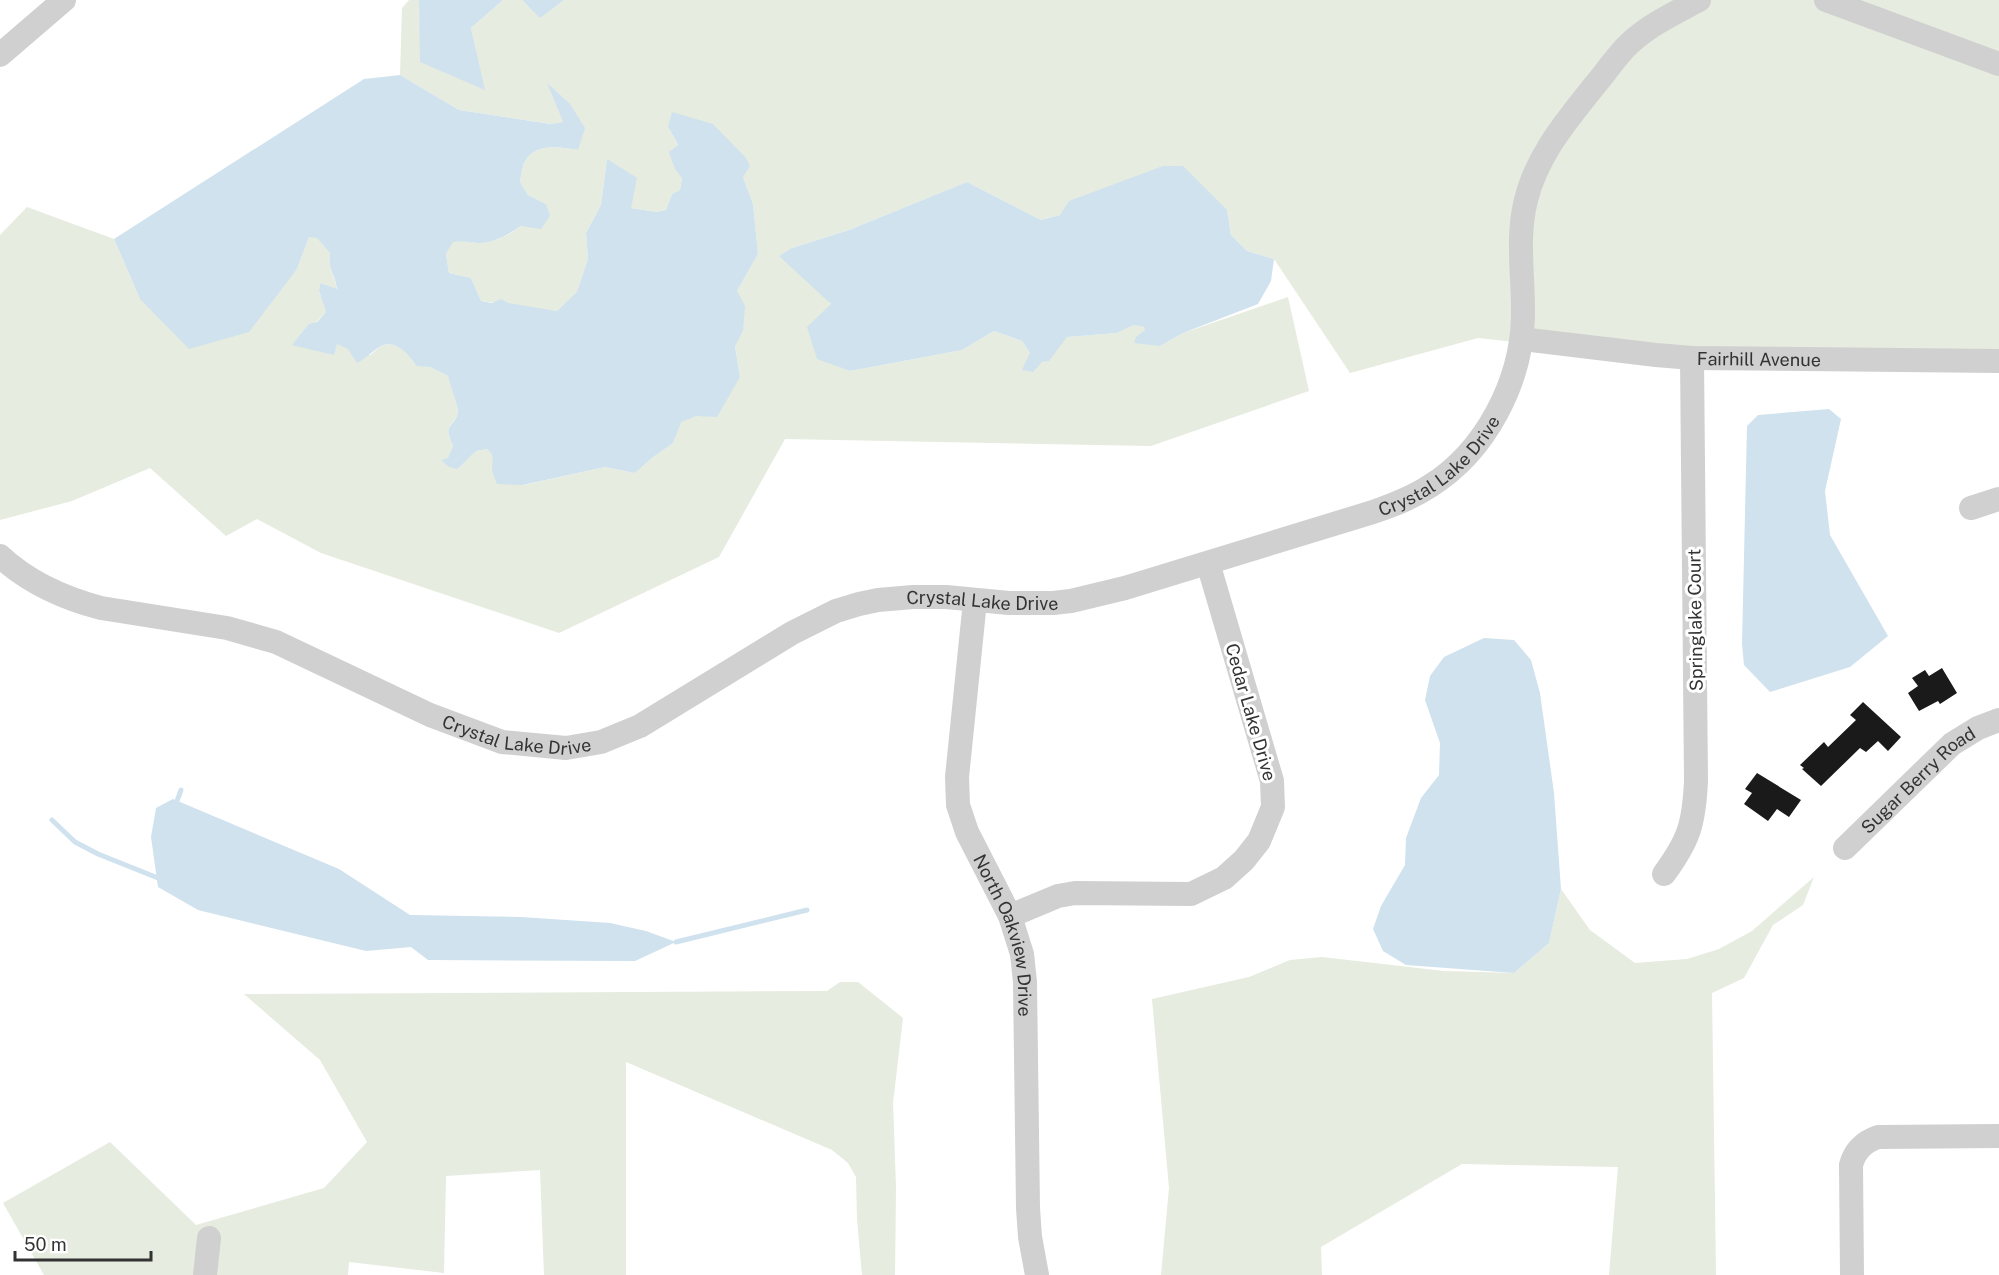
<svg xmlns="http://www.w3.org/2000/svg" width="1999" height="1275" viewBox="0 0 1999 1275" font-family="'Public Sans',sans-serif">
	<rect width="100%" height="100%" fill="#fff"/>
	<path fill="#e6ecdf" d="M409,0H419L421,62L484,89L471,28L503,0H522L540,17L564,0H1999V368L1735,366L1478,338L1350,373L1274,259L1247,251L1231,235L1227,210L1070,201L1060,215L1041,220L967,182L849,230L792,248L831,305L817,358L850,371L962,350L994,331L1022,341L1030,353L1042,362L1049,360L1066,337L1117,333L1134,325L1144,327L1160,346L1183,333L1288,297L1309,391L1151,446L785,439L719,557L559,633L321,553L257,519L226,536L150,468L72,501L0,520V235L27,207L114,239L140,299L292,275L297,269L309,237H317L330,253C327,268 335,275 337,290L320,283L319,291L326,312L316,322L334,354L337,343L370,355C373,353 378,348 381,346C396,339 409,355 417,365L430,367L448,376C450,383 458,406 458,410C457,427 441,421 453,446L448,459L442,460L458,469L476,451L487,449C495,454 493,461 492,470L524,485L605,467L635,473L652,458L673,443L680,422L697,416L740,377L735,345L743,331L737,291L758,254L753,204L743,177L668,127L678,146L675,169L682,177L680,190L672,194L666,210L657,212L631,208L607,159L601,205L586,233L588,259L577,293L557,311L481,301L471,278L449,273L446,254L453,241C462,240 468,242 476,243C505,244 527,222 546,204L528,195L520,182C521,177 522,168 524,163C535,142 559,147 578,150L548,85L563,122L552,124L459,110L400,75L402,8Z
		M1814,877L1803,905L1773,925L1744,978L1712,993L1716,1275H1609L1618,1167L1462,1164L1321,1247L1322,1275H1161L1169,1188L1152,999L1249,977L1290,960L1322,957L1444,971L1514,973L1549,943L1561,889L1590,930L1635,963L1687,959L1719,949L1752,931Z
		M840,982H858L903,1018L893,1103L896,1188L895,1275H862L857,1219L856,1177L848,1163L832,1150L626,1062V1275H544L540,1170L446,1176L444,1273L349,1262L348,1275H44L3,1203L110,1142L196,1225L324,1188L367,1142L320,1060L244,994L827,991Z"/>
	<path fill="#cfe2ee" d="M419,0H503L471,28L485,90L420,62Z
		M522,0H564L540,18Z
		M400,75L459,110L551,124L563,122L547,83L570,104L585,128L578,150C559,147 535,142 524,163C522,168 521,177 520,182L528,195L546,204L550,216L541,229L521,226C508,235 493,244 477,243C468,242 462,240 453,242L446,254L449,273L471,278L481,301L492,303L501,299L508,303L557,311L577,292L588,259L586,233L601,205L607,159L637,178L631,208L657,212L666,210L672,194L680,190L682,178L675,169L669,152L678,145L668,127L672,112L713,124L746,158L750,166L743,177L753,204L758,254L737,291L745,306L743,331L735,346L740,377L717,417L697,416L681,422L673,443L652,458L635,473L605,467L523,485L497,484C495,479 492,473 492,468C492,459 495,455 487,449L476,451L458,469L449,467L441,460L448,458L453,446C441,421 457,428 458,410C458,406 449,382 448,376L430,367L417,366C409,355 396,339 381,346C374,350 365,359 357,363L348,349L337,344L334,355L292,345L309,324L317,322L326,312L319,291L320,283L337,289C335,273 327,269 330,253L317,238L309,237L297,269L249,332L189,349L140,299L114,239L364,79Z
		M1163,166H1183L1227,210L1231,235L1247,251L1274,259L1271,281L1258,304L1183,333L1160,346L1134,343L1136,337L1145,330L1144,327L1134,325L1117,333L1067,337L1049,361L1042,362L1033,372L1022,370L1030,353L1022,341L994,331L962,350L850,371L817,359L807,327L831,304L779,256L792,248L849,230L967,182L1041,220L1060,215L1069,201Z
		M1829,409L1841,419L1825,491L1830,535L1888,636L1850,667L1770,692L1744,665L1742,644L1747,426L1758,415Z
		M1484,638L1514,640L1531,660L1540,693L1554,793L1561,889L1549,943L1514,973L1406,965L1383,951L1373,929L1381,906L1405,865L1406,838L1421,798L1439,775L1440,743L1425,700L1430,676L1444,657Z
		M173,799L339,869L410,915L521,917L610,923L646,931L676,942L635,961L428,960L411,947L366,951L198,910L158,887L151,837L156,808Z"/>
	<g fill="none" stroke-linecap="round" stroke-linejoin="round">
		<path stroke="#cfe2ee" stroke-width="5" d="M177,801L181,790
			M52,820L75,842L98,854L163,880
			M676,942L807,910"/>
	</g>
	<path fill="#1a1a1a" d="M1942,668L1957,693L1940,704L1938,701L1919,711L1908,693L1918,686L1912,678L1925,670L1929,676Z
		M1863,702L1901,737L1888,751L1878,741L1866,752L1860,748L1821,786L1802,769L1804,768L1800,765L1824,742L1828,747L1856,720L1850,715Z
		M1757,773L1801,800L1789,817L1777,809L1768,821L1744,804L1752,793L1745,789Z"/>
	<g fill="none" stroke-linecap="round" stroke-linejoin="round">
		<g stroke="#d0d0d0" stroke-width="24">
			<path d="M1826,0L1999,64"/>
			<path d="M0,55L64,0"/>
			<path id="s1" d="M1522,339L1656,355L1692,358L1999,361"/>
			<path d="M1971,508L1999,499"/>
			<path id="s2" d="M0,556C29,583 63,598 101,608L227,628L276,642L430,715L502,742L566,748L601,742L640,726L792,633L836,611L859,604L878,600L913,597H946L1009,603H1053L1071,601L1125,588L1373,512C1393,505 1412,498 1430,486C1486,451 1521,382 1523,318C1524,279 1516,239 1526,200C1537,155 1567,120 1595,85C1607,71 1617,55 1630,43C1651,24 1675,13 1699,0"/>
			<path id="s3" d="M975,601L957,777L958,805L967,832L1010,916L1022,954L1025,982L1028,1208L1030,1237L1037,1275"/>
			<path id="s4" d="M1845,848L1952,744L1978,728L1999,720"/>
			<path d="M1664,874C1689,840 1694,824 1696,781L1692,358"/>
			<path d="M1010,916L1058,896L1075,893L1191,894L1224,878L1244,860L1259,841L1273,807L1272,781L1208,563"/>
			<path d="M205,1275L209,1238"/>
			<path d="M1852,1275L1851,1165C1855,1150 1864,1142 1878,1137L1999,1136"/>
		</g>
	</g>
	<g text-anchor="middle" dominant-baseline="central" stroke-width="6" stroke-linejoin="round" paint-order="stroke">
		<g font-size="18" fill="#333" stroke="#fff">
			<text stroke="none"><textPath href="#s1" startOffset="238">Fairhill Avenue</textPath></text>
			<text stroke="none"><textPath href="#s2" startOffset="1544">Crystal Lake Drive</textPath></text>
			<text stroke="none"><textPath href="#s2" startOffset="1058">Crystal Lake Drive</textPath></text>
			<text transform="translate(1695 620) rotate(-91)">Springlake Court</text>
			<text transform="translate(1251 712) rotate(74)">Cedar Lake Drive</text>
			<text stroke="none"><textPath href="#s2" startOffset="554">Crystal Lake Drive</textPath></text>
			<text stroke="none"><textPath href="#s4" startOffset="100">Sugar Berry Road</textPath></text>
			<text stroke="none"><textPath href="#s3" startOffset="345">North Oakview Drive</textPath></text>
		</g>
	</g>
	<path d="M15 1251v9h136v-9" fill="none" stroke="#333333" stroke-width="3"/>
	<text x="24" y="1251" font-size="18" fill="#333333" stroke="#ffffff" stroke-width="4.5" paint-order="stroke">50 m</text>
</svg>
